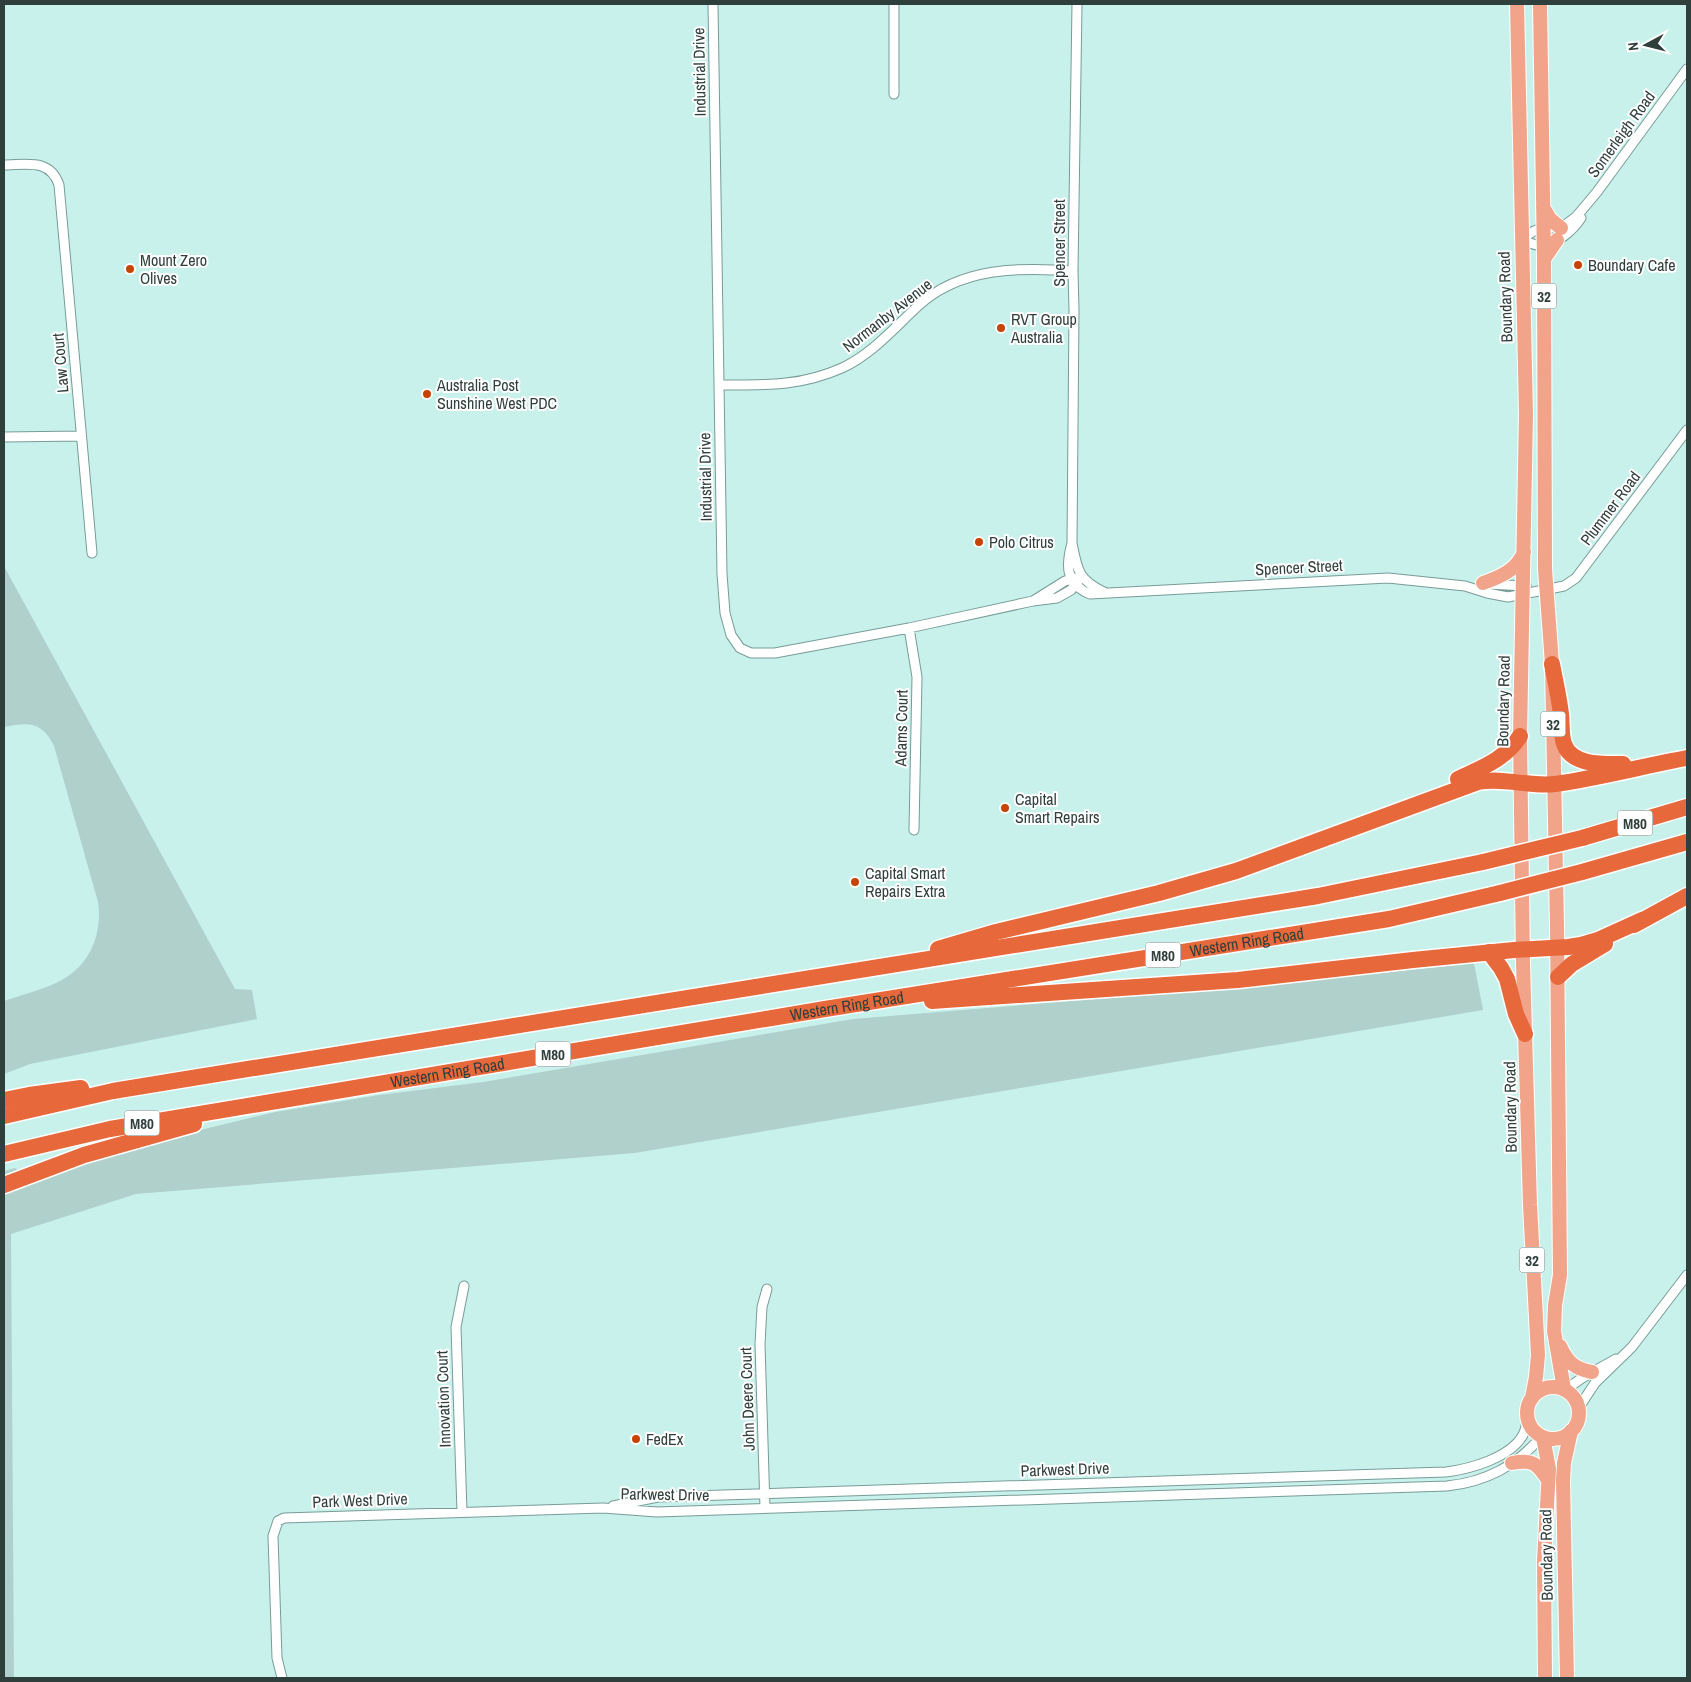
<svg xmlns="http://www.w3.org/2000/svg" width="1691" height="1682" viewBox="0 0 1691 1682" font-family="'Archivo Narrow',sans-serif">
	<rect width="100%" height="100%" fill="#c9f1eb"/>
	<path fill="#b0d0cb" d="M4,568H5L235,989L252,990L257,1019L30,1064L4,1074V1001C41,988 78,984 94,943C99,929 100,916 98,902L54,746C42,721 28,722 4,727Z
		M1474,963L1483,1010L635,1153L136,1194L11,1234L14,1678H4V1171L15,1168L34,1182L74,1167L155,1141L275,1112L379,1095L483,1082L853,1019L1279,984Z"/>
	<g fill="none" stroke-linecap="round" stroke-linejoin="round">
		<g stroke="#779c97" stroke-width="11">
			<path id="minor" d="M713,4L722,574L725,613L731,635L740,648L751,653H775L909,628L1033,601L1057,598L1071,590L1082,576
				M1077,4L1073,271L1074,310L1072,543C1077,569 1078,580 1104,592
				M894,94V4
				M4,165C26,165 50,158 59,185L92,553
				M1521,239L1534,231L1543,228H1561L1576,217L1597,192L1687,69
				M1521,239C1528,242 1534,246 1541,245C1557,245 1573,230 1581,218
				M719,385C764,385 799,387 842,368C872,354 894,328 918,306C960,267 1020,267 1073,271
				M4,437L81,436
				M1072,543C1066,565 1065,584 1090,594L1388,578L1465,586L1487,593L1508,597L1564,586L1576,578L1687,430
				M1487,584L1526,586
				M1033,601L1065,581L1076,578
				M909,628L917,677L914,830
				M1565,1390L1582,1378L1616,1359
				M1578,1409L1595,1383L1632,1347L1687,1275
				M613,1506L658,1497L1446,1472C1470,1469 1510,1458 1523,1435C1526,1429 1527,1423 1527,1416
				M765,1508L760,1344L762,1307L767,1289
				M462,1512L456,1327L464,1286
				M282,1678L277,1658L273,1536L278,1521L284,1518L603,1508L657,1512L1447,1486C1486,1482 1516,1466 1542,1436"/>
		</g>
		<g stroke="#fff" stroke-width="16">
			<path id="primary" d="M1517,4L1526,414L1520,736L1523,963L1530,1205L1538,1355L1536,1377L1532,1398
				M1540,4L1544,259L1545,569L1552,664L1557,926L1560,1275L1555,1305L1554,1331L1564,1389
				M1543,207L1550,219L1561,228
				M1544,259L1557,240
				M1483,583C1500,577 1517,570 1524,552
				M1560,1346C1567,1362 1575,1369 1592,1372
				M1527 1413a26 26 0 1 1 52 0a26 26 0 1 1-52 0Z
				M1543,1437L1549,1469L1544,1561L1545,1678
				M1512,1463C1532,1459 1537,1463 1548,1480
				M1567,1678L1563,1480L1564,1463L1571,1431"/>
		</g>
		<g stroke="#fff" stroke-width="19">
			<g id="motorway">
				<path d="M1552,664C1555,680 1559,697 1561,714C1562,723 1561,735 1564,744C1572,766 1603,764 1623,764"/>
				<path d="M1458,779C1481,768 1506,759 1520,736"/>
				<path d="M1582,838L1687,807"/>
				<path d="M1582,872L1687,842"/>
				<path d="M1634,925L1687,896"/>
				<path d="M938,949L996,932L1159,893L1236,871L1478,782C1504,777 1529,787 1555,784C1599,778 1643,766 1687,758"/>
				<path d="M1489,952L1501,968L1507,979L1516,1014L1525,1034"/>
				<path d="M1558,977L1572,964L1605,944"/>
				<path d="M932,1001L1238,980L1413,960L1514,950L1568,947L1581,945L1598,940L1642,920"/>
				<path d="M4,1100L29,1095L81,1088"/>
				<path d="M4,1116L113,1091L180,1080L1318,896L1483,862"/>
				<path id="s1" d="M4,1154L110,1129L825,1009L1389,919L1500,893"/>
				<path d="M4,1185L84,1155L194,1124"/>
			</g>
		</g>
		<use href="#minor" stroke="#fff" stroke-width="9"/>
		<use href="#primary" stroke="#f1a489" stroke-width="14"/>
		<use href="#motorway" stroke="#e7683a" stroke-width="16"/>
		<g stroke="#fff" stroke-width="19" stroke-linecap="butt">
			<path id="motorway-bridge" d="M1483,862L1582,838
				M1500,893L1582,872"/>
		</g>
		<use href="#motorway-bridge" stroke="#e7683a" stroke-width="16"/>
	</g>
	<g fill="#c94300" stroke="#fff" stroke-width="2">
		<circle cx="1578" cy="265" r="5"/>
		<circle cx="130" cy="269" r="5"/>
		<circle cx="1001" cy="328" r="5"/>
		<circle cx="427" cy="394" r="5"/>
		<circle cx="979" cy="542" r="5"/>
		<circle cx="1005" cy="808" r="5"/>
		<circle cx="855" cy="882" r="5"/>
		<circle cx="636" cy="1439" r="5"/>
	</g>
	<g text-anchor="middle" dominant-baseline="central" stroke-width="4" stroke-linejoin="round" paint-order="stroke">
		<g fill="#fff" stroke="#6d7976" stroke-width="1">
			<rect x="1531.5" y="283.5" width="25" height="25" rx="4"/>
			<rect x="1540.5" y="711.5" width="25" height="25" rx="4"/>
			<rect x="1617.5" y="810.5" width="35" height="25" rx="4"/>
			<rect x="1145.5" y="942.5" width="35" height="25" rx="4"/>
			<rect x="535.5" y="1041.5" width="35" height="25" rx="4"/>
			<rect x="124.5" y="1110.5" width="35" height="25" rx="4"/>
			<rect x="1519.5" y="1247.5" width="25" height="25" rx="4"/>
		</g>
		<g font-size="15" font-weight="bold" fill="#2f3f3c">
			<text x="1544" y="296">32</text>
			<text x="1553" y="724">32</text>
			<text x="1635" y="823">M80</text>
			<text x="1163" y="955">M80</text>
			<text x="553" y="1054">M80</text>
			<text x="142" y="1123">M80</text>
			<text x="1532" y="1260">32</text>
		</g>
		<g font-size="16" fill="#2f3f3c" stroke="#fff">
			<text transform="translate(699 72) rotate(-91)">Industrial Drive</text>
			<text transform="translate(1621 134) rotate(-54)">Somerleigh Road</text>
			<text transform="translate(1059 243) rotate(-90)">Spencer Street</text>
			<text transform="translate(1505 297) rotate(-92)">Boundary Road</text>
			<text transform="translate(887 315) rotate(-38)">Normanby Avenue</text>
			<text transform="translate(60 363) rotate(-95)">Law Court</text>
			<text transform="translate(705 477) rotate(-91)">Industrial Drive</text>
			<text transform="translate(1610 508) rotate(-53)">Plummer Road</text>
			<text transform="translate(1299 567) rotate(-3)">Spencer Street</text>
			<text transform="translate(1503 701) rotate(-89)">Boundary Road</text>
			<text transform="translate(901 728) rotate(-89)">Adams Court</text>
			<text stroke="none"><textPath href="#s1" startOffset="1261">Western Ring Road</textPath></text>
			<text stroke="none"><textPath href="#s1" startOffset="856">Western Ring Road</textPath></text>
			<text stroke="none"><textPath href="#s1" startOffset="451">Western Ring Road</textPath></text>
			<text transform="translate(1510 1107) rotate(-91)">Boundary Road</text>
			<text transform="translate(443 1399) rotate(-92)">Innovation Court</text>
			<text transform="translate(747 1399) rotate(-92)">John Deere Court</text>
			<text transform="translate(1065 1469) rotate(-2)">Parkwest Drive</text>
			<text transform="translate(665 1494) rotate(1)">Parkwest Drive</text>
			<text transform="translate(360 1500) rotate(-2)">Park West Drive</text>
			<text transform="translate(1546 1555) rotate(-91)">Boundary Road</text>
		</g>
		<g font-size="16" fill="#2f3f3c" stroke="#fff" text-anchor="start">
			<text x="140" y="260">Mount Zero<tspan x="140" dy="18">Olives</tspan></text>
			<text x="1588" y="265">Boundary Cafe</text>
			<text x="1011" y="319">RVT Group<tspan x="1011" dy="18">Australia</tspan></text>
			<text x="437" y="385">Australia Post<tspan x="437" dy="18">Sunshine West PDC</tspan></text>
			<text x="989" y="542">Polo Citrus</text>
			<text x="1015" y="799">Capital<tspan x="1015" dy="18">Smart Repairs</tspan></text>
			<text x="865" y="873">Capital Smart<tspan x="865" dy="18">Repairs Extra</tspan></text>
			<text x="646" y="1439">FedEx</text>
		</g>
	</g>
	<rect width="1691" height="1682" fill="none" stroke="#2f3f3c" stroke-width="10"/>
	<g transform="translate(1646 45) rotate(263)" stroke="#ffffff" stroke-width="4" paint-order="stroke">
	<path d="M0-4L9 19L0 12L-9 19Z" fill="#2f3f3c"/>
	<text y="-8" font-size="14" font-weight="bold" text-anchor="middle" fill="#2f3f3c">N</text>
	</g>
</svg>
